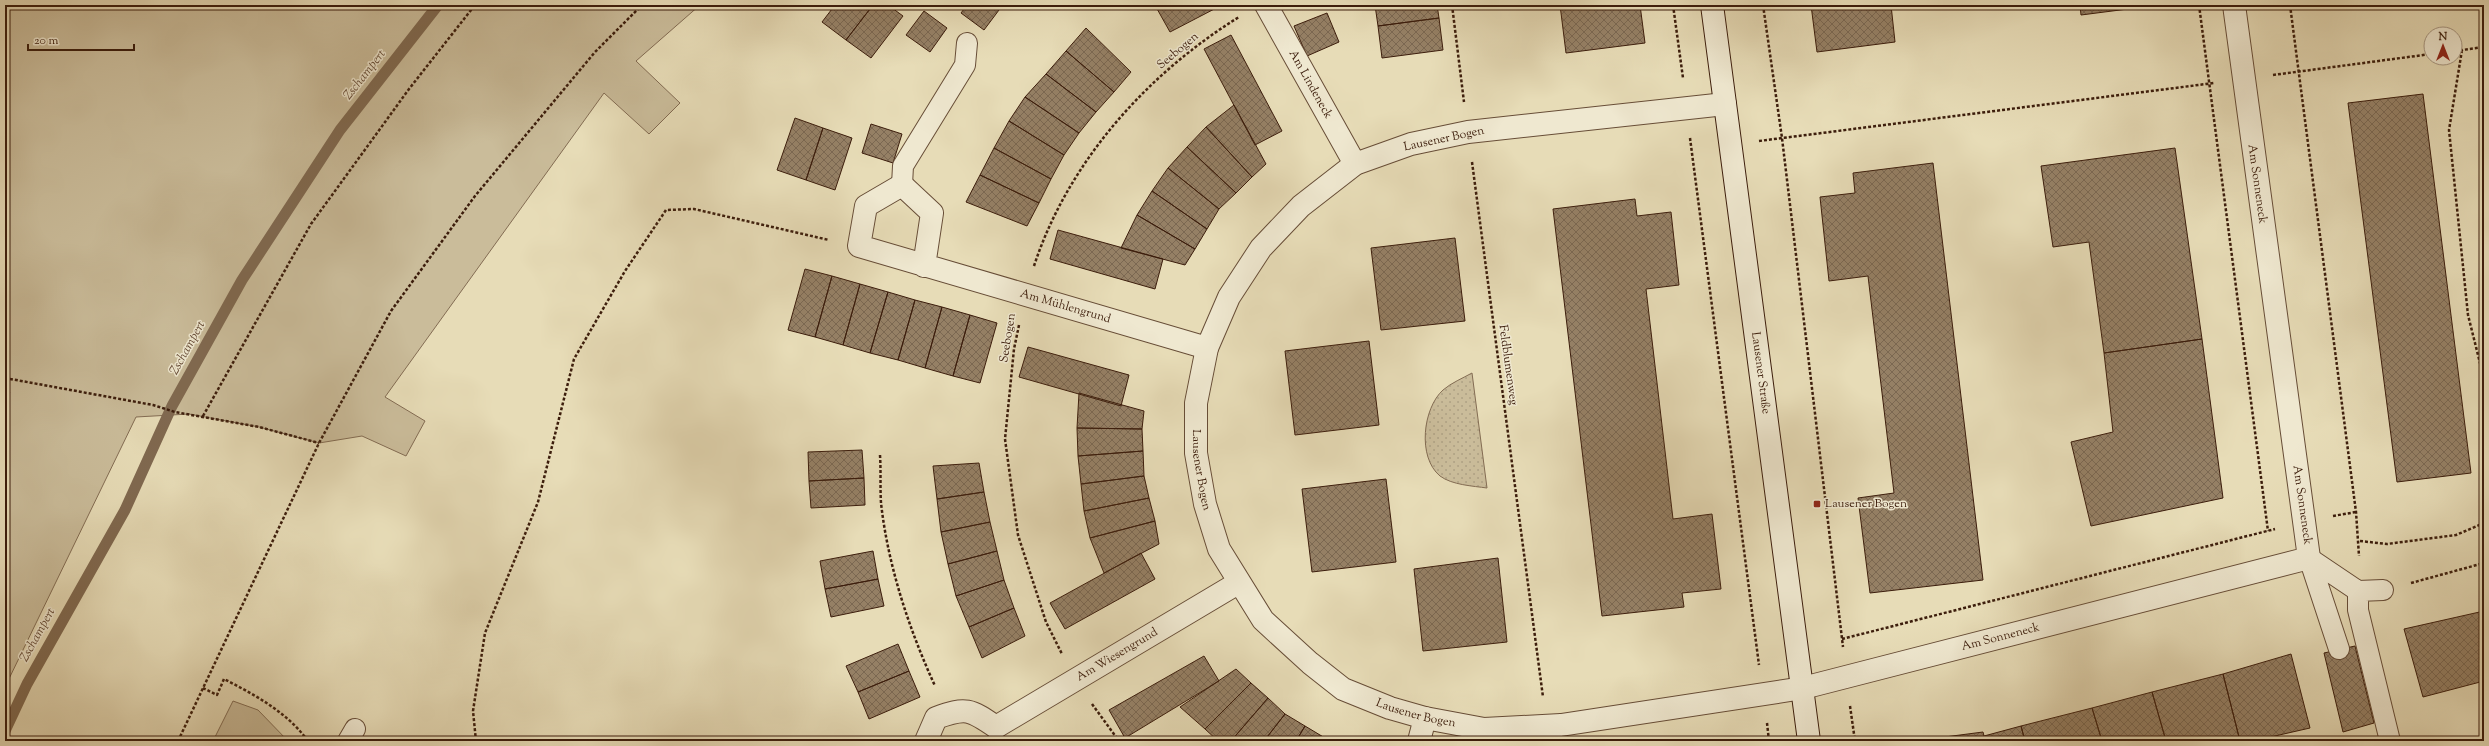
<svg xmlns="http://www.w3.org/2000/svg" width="2489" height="746" viewBox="0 0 2489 746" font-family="'Sorts Mill Goudy',serif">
	<defs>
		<pattern id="park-dots" width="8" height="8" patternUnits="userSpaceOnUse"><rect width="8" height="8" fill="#cabc9a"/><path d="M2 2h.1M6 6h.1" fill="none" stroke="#aea184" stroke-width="1.8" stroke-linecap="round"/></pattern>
		<pattern id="building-cross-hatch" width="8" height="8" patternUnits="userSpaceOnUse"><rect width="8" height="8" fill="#958065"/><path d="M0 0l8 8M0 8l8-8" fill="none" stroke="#7b6852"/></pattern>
	</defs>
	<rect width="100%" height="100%" fill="#e7dcb7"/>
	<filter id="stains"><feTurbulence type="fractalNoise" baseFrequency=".005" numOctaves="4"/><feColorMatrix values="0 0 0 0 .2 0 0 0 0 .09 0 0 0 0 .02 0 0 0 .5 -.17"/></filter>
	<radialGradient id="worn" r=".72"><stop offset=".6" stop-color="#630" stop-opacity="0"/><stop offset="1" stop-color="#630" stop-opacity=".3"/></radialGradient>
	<path fill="#cabc9a" stroke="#836c53" d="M5,5H700L636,61L680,103L649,134L604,93L385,397L425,421L406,456L362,436L319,443L259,427L189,414L136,417L5,687V399L10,392L5,391Z
		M233,701L258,710L288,741H213Z"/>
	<path fill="url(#park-dots)" stroke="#836c53" d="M1472,373L1487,488C1473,486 1452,485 1440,476C1417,457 1423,408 1443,390C1451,383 1463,378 1472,373Z"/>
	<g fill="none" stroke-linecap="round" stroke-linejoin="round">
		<path stroke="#806950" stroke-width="11" d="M5,731L27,684L125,510L172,406L242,280L340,130L438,5"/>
	</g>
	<path fill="url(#building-cross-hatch)" stroke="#3c1d0c" d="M835,5H873L846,40L822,22Z
		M873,5H888L903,16L871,58L846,40Z
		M967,5H1001L1002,6L984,30L961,13Z
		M1160,5H1222L1170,32L1156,7Z
		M1375,5H1437L1439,18L1378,26Z
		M1560,5H1640L1645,43L1566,53Z
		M1811,5H1891L1895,42L1817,52Z
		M2080,5H2159L2081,15Z
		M924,11L947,28L930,52L906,35Z
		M1327,13L1339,42L1307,56L1294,26Z
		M1439,18L1443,50L1382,58L1378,26Z
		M1086,28L1131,72L1114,92L1066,51Z
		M1231,35L1282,131L1255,145L1204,49Z
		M1066,51L1114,92L1096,112L1046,74Z
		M1046,74L1096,112L1079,133L1025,97Z
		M2423,94L2471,473L2397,482L2348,103Z
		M1025,97L1079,133L1064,155L1009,121Z
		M1234,105L1266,164L1252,177L1206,127Z
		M795,118L823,128L806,180L777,170Z
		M1009,121L1064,155L1051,179L994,148Z
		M871,124L902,134L893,163L862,153Z
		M1206,127L1252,177L1236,193L1187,147Z
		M823,128L852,138L835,190L806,180Z
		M1187,147L1236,193L1219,209L1168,168Z
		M994,148L1051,179L1039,203L980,175Z
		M2175,148L2202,339L2104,353L2089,242L2053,247L2041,166Z
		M1933,163L1983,580L1870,593L1858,498L1894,493L1868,276L1829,281L1820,197L1855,193L1853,173Z
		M1168,168L1219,209L1207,229L1152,191Z
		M980,175L1039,203L1027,226L966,202Z
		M1152,191L1207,229L1195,249L1137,215Z
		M1635,199L1637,216L1671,212L1679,285L1646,289L1673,519L1712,514L1721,589L1682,593L1684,607L1602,616L1553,209Z
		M1137,215L1195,249L1185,265L1121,248Z
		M1058,230L1163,259L1155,289L1050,259Z
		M1455,238L1465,321L1381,330L1371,248Z
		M805,269L832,276L815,337L788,330Z
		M832,276L860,284L843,345L815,337Z
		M860,284L888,292L870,353L843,345Z
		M888,292L915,300L898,360L870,353Z
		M915,300L942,307L925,368L898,360Z
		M942,307L970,315L953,376L925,368Z
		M970,315L997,323L980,383L953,376Z
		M2202,339L2223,498L2091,526L2071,442L2113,432L2104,353Z
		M1369,341L1379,425L1295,435L1285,351Z
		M1028,347L1129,375L1121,406L1019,377Z
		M1079,393L1144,411L1142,429L1077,428Z
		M1077,428L1142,429L1143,451L1078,456Z
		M862,450L864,478L809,481L808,452Z
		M1143,451L1144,476L1081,484L1078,456Z
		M979,463L984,492L937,499L933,466Z
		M1144,476L1149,498L1084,511L1081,484Z
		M864,478L865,505L811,508L809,481Z
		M1386,479L1396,562L1312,572L1302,489Z
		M984,492L990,522L941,532L937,499Z
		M1149,498L1155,521L1090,538L1084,511Z
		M1155,521L1159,544L1104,573L1090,538Z
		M990,522L997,551L948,564L941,532Z
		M873,551L878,579L825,589L820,561Z
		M997,551L1004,580L956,596L948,564Z
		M1141,553L1155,579L1065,629L1050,603Z
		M1498,558L1507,642L1423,651L1414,569Z
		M878,579L884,606L831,617L825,589Z
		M1004,580L1014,608L969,627L956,596Z
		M1014,608L1025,636L982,658L969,627Z
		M2484,611V681L2423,697L2404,629Z
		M898,644L909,671L858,692L846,666Z
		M2355,646L2374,723L2343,732L2324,653Z
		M2291,654L2310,728L2253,741H2240L2223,674Z
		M1204,656L1219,681L1125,738L1109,710Z
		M1236,669L1251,683L1205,729L1180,707Z
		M909,671L920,697L869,719L858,692Z
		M2223,674L2240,741H2166L2152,692Z
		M1251,683L1268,698L1231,741H1218L1205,729Z
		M2152,692L2166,741H2102L2092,708Z
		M1268,698L1285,714L1264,741H1231Z
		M2092,708L2102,741H2025L2021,726Z
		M1285,714L1305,726L1296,741H1264Z
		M1305,726L1325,738L1323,741H1296Z
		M2021,726L2025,741H1914L1983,732L1984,736Z"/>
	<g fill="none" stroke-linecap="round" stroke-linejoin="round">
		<g stroke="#674d37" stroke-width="22">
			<path id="lane" d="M902,185L903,166L965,65L967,43
				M2309,558L2339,649
				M2309,558L2358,591L2383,590
				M2358,591V610L2390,741
				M348,741L355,729"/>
		</g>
		<g stroke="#674d37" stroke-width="24">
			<g id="street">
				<path id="s1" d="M1266,5L1355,164"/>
				<path id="s2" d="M1725,104L1468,132L1411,144L1355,164L1301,206L1261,248L1229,297L1207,348L1196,403V453L1205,504L1219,549L1263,620L1310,663L1343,689L1390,708L1425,718L1484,729L1561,725L1803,688L2309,558L2234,5"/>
				<path id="s3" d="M924,266L932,213L902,185L866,206L859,246L1207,348"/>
				<path id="s4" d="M996,727L1238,583"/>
				<path d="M926,741L936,718C966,707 970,709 996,727"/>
				<path d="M1419,741L1425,718"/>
			</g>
		</g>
		<g stroke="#3c1d0c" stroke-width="24">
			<g id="secondary">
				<path id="s5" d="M1712,5L1809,741"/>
			</g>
		</g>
		<path stroke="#3c1d0c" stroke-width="2.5" stroke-dasharray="3 2" stroke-linecap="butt" d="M1452,5L1464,102
			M1673,5L1683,78
			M1763,5L1782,138L1843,647
			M2199,5L2268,531
			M2290,5L2356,512L2359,556
			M2462,50L2449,130L2468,315L2484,379
			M2455,51L2484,47
			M2273,75L2431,54
			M1690,138L1759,665
			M1759,141L2214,83
			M1472,162L1543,697
			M1034,266C1068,162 1147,74 1239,17
			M1019,325L1014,349L1005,439L1018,535L1046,622L1062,654
			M5,378L153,405L175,412L259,427L319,443
			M203,416L311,224L409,89L475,5
			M880,455C881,471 880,487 881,503C888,566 909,629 935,686
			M2333,516L2356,512
			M2360,541L2387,544L2456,535L2484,523
			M2411,583L2484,563
			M1842,639L2275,529
			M203,688L217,695L224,679C255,695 287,712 308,741
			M1092,704L1119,741
			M1850,706L1855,741
			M1767,723L1769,741
			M178,741L319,443L391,311L475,196L595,52L642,5
			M476,741L473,711L485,633L538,502L574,359L625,271L666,210L694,209L829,240"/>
		<use href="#lane" stroke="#efe8d0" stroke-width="20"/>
		<use href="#street" stroke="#efe8d0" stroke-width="22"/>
		<use href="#secondary" stroke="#efe8d0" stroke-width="22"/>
	</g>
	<rect fill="#8f2418" stroke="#efe8d0" stroke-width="1.5" x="1813" y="500" width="8" height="8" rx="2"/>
	<g text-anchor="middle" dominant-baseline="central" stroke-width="3" stroke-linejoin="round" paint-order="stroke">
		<g font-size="12" fill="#3c1d0c" stroke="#efe8d0">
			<text transform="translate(1178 51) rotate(-40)">Seebogen</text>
			<text stroke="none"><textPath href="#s1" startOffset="91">Am Lindeneck</textPath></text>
			<text transform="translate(1444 139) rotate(-12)">Lausener Bogen</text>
			<text transform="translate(2257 184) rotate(82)">Am Sonneneck</text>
			<text stroke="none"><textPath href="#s3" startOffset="392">Am Mühlengrund</textPath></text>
			<text transform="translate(1008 338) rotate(-81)">Seebogen</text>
			<text transform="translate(1508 365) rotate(82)">Feldblumenweg</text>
			<text stroke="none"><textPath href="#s5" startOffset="371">Lausener Straße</textPath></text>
			<text stroke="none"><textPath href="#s2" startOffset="740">Lausener Bogen</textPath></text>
			<text transform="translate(2302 505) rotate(82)">Am Sonneneck</text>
			<text stroke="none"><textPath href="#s2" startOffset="1684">Am Sonneneck</textPath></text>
			<text stroke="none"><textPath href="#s4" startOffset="141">Am Wiesengrund</textPath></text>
			<text stroke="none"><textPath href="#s2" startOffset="1088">Lausener Bogen</textPath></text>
		</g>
		<g font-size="12" fill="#3c1d0c" stroke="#efe8d0" text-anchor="start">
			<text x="1825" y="504">Lausener Bogen</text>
		</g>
		<g font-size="13" font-style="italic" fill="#644934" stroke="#efe8d0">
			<text transform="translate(365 75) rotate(-52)">Zschampert</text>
			<text transform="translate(188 348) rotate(-61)">Zschampert</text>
			<text transform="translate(38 635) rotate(-61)">Zschampert</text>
		</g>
	</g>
	<rect width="2489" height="746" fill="none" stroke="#e7dcb7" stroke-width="20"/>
	<rect x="6" y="6" width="2477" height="734" fill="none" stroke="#3c1d0c" stroke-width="2"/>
	<rect x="10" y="10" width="2469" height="726" fill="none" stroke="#3c1d0c"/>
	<g transform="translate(2443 46)"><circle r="19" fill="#efe8d0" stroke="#a79782"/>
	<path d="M0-3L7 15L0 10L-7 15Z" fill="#8f2418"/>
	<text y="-6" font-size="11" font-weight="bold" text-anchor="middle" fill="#3c1d0c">N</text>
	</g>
	<path d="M28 44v6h106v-6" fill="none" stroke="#3c1d0c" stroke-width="2"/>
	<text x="34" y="44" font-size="12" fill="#3c1d0c" stroke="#efe8d0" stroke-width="3" paint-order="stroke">20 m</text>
	<rect width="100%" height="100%" filter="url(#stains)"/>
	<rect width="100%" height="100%" fill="url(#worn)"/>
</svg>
